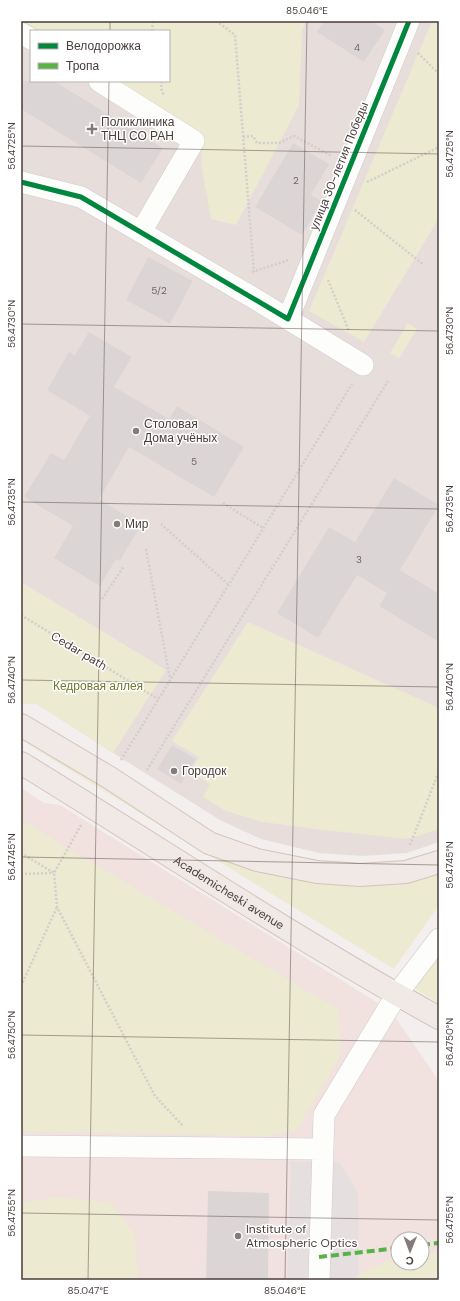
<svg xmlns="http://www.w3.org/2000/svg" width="460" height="1301" viewBox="0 0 460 1301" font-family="'DM Sans',sans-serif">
	<rect width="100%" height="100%" fill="#f3efee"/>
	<path fill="#e7dedc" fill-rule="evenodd" d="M21,21H439V842L407,853L362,856L319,853L261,839L220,820L113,753L37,704L21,703ZM31,31H169V81H31Z"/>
	<path fill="#f1e2df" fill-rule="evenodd" d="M21,788L44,803L60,805L391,1011L439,1081V1280H21ZM398,1239H422V1263H398Z"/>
	<path fill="#ecead0" d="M21,21H306L302,30L299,105L236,225L211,219L201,163L203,136L112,81H169V31H31L21,26Z
		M432,21H439V218L364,342L309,311Z
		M408,323L417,329L399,358L390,353Z
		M21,582L166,670L113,753L37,704L21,703Z
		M248,622L439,708V829L408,839L323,830L263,822L226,811L203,797L210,784L190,772L199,757L172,741Z
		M21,733L199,843L288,870L439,864V905L394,969L21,740Z
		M21,820L339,1010L340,1056L297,1130L268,1136L21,1131Z
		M439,952V1003L415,989Z
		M62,1197L111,1203L135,1235L138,1280H21V1204L27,1202Z
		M439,1251V1280H356L362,1272L397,1258H398V1263H422V1254Z"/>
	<path fill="#e5e0df" d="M291,1161L339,1162L358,1193L359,1273L353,1280H287Z"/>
	<path fill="#dbd6d5" d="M324,21H371L385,30L364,62L317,32Z
		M21,81H54L163,148L141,183L21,109Z
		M293,143L329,164L311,195L322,201L302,235L255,207Z
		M148,257L193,281L170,324L126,300Z
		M89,332L132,357L114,387L169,419L177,406L244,447L214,497L129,447L99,499L141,525L120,561L116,559L100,586L54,558L73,526L24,497L51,453L64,460L90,416L47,390L69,352L75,355Z
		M394,478L439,505L400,570L439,594V642L379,606L387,593L357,575L318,638L277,613L329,527L355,542Z
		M172,745L196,759L181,784L157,769Z
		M208,1191L269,1193L268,1280H206Z"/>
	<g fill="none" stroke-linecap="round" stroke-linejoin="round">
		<g stroke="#d0cbca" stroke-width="22">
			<path id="minor" d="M21,33L31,39
				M99,81L194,141L141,232
				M21,182L81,197L257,300L363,365
				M288,319L409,21
				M21,1146L323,1149
				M319,1280L324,1115L397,994L439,939"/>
		</g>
		<g stroke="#d4c2bc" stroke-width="24">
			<g id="major">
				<path d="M21,725L110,778L209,843L257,860L317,872L360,875L406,872L439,862"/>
				<path id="s1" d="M21,763C160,848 296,939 439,1018"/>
			</g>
		</g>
		<path stroke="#d3cdcc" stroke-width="2.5" stroke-dasharray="2 2" stroke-linecap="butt" d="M216,21L235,35L254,272
			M152,31L153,21
			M418,53L439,74
			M162,81L161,88L164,96
			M243,137L253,136L257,143H279L294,136L332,156
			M367,182L439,147
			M355,210L424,265
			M252,272L289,260
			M328,280L349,331
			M223,503L263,528
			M161,524L229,585
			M146,549L170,679
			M102,599L124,566
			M21,615L158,699
			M121,760L352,384
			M147,770L388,381
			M81,825L54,873L57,907L155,1096L183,1126
			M410,845L439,771
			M21,853L54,873
			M21,874L53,873
			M21,986L57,907"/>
		<use href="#minor" stroke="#fdfdfc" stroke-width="21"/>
		<use href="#major" stroke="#f1e9e6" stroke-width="22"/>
		<path stroke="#57b346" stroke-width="4" stroke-dasharray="8 4" stroke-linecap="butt" d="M422,1245L438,1243
			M319,1257L398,1248"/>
		<g stroke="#fff" stroke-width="8">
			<path id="cycleway" d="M21,182L81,197L288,319L409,21"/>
		</g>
		<use href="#cycleway" stroke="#00873e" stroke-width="5"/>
	</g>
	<path fill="none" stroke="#4a3c3a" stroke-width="1" stroke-opacity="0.45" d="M110,31V21M21,146L439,154M21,324L439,331M21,502L439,509M21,680L439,687M21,857L439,865M21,1035L439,1042M21,1213L439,1220M88,1280L109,81M285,1280L307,21"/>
	<g fill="#857b79" stroke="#fff" stroke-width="1.5">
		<path d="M90 123h4v4h4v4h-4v4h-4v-4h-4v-4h4z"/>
		<circle cx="136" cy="431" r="4"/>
		<circle cx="117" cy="524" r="4"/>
		<circle cx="174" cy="771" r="4"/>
		<circle cx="238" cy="1236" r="4"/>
	</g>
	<g text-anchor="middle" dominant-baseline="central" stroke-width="3" stroke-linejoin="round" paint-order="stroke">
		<g font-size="10" fill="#706462">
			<text x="357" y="47">4</text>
			<text x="296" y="180">2</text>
			<text x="159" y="290">5/2</text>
			<text x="194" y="461">5</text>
			<text x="359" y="559">3</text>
		</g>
		<g font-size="12" fill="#4a3c3a" stroke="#fff" text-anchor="start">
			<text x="101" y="122">Поликлиника<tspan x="101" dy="14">ТНЦ СО РАН</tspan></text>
			<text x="144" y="424">Столовая<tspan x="144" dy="14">Дома учёных</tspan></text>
			<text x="125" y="524">Мир</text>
			<text x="182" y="771">Городок</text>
			<text x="246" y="1229">Institute of<tspan x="246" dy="14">Atmospheric Optics</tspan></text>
		</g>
		<g font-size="12" fill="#4a3c3a" stroke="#fff">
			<text transform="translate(339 166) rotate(-68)">улица 30-летия Победы</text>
			<text transform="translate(79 651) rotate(31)">Cedar path</text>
			<text stroke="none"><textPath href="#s1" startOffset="245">Academicheski avenue</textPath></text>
		</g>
		<g font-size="12" fill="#6f7a2f" stroke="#fff">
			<text x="98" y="686">Кедровая аллея</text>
		</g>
	</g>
	<rect width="460" height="1301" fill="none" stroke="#ffffff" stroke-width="44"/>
	<rect x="30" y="30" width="140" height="52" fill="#ffffff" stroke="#b7b1b0"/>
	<rect x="38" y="43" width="20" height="6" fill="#00873e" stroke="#b7b1b0"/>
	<text x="66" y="50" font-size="12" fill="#4a3c3a">Велодорожка</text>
	<rect x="38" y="63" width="20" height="6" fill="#57b346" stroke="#b7b1b0"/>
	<text x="66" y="70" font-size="12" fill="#4a3c3a">Тропа</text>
	<g transform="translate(410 1251) rotate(181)"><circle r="19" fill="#ffffff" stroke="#b7b1b0"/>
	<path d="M0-3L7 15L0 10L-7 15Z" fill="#857b79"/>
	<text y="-6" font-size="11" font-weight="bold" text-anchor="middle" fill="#4a3c3a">С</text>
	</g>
	<rect x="22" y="22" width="416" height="1257" fill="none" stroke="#4a3c3a" stroke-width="1.5"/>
	<g font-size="10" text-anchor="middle" fill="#4a3c3a">
		<text x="307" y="14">85.046°E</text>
		<text transform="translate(11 146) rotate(-90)" y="4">56.4725°N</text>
		<text transform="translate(449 154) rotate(-90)" y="4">56.4725°N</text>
		<text transform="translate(11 324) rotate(-90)" y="4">56.4730°N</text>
		<text transform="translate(449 331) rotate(-90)" y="4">56.4730°N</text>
		<text transform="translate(11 502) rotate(-90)" y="4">56.4735°N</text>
		<text transform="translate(449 509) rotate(-90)" y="4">56.4735°N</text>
		<text transform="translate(11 680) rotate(-90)" y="4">56.4740°N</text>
		<text transform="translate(449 687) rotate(-90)" y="4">56.4740°N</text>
		<text transform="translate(11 857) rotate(-90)" y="4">56.4745°N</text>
		<text transform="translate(449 865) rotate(-90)" y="4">56.4745°N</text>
		<text transform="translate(11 1035) rotate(-90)" y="4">56.4750°N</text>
		<text transform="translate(449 1042) rotate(-90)" y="4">56.4750°N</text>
		<text transform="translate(11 1213) rotate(-90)" y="4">56.4755°N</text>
		<text transform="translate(449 1220) rotate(-90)" y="4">56.4755°N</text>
		<text x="88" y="1294">85.047°E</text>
		<text x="285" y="1294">85.046°E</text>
	</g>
</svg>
